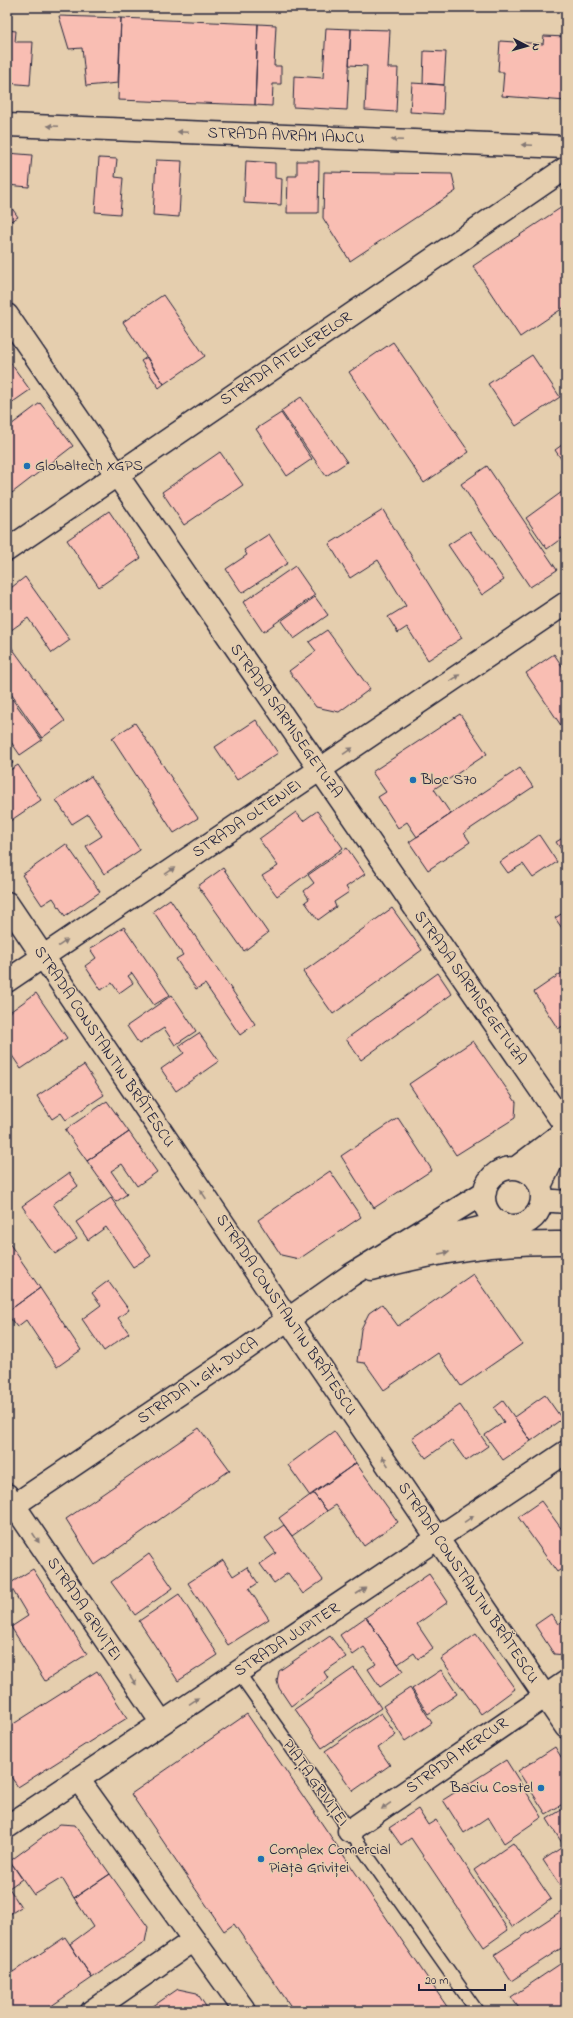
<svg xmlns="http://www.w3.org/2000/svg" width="573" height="2018" viewBox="0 0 573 2018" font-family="'Indie Flower',sans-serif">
	<rect width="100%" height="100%" fill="#e5ceae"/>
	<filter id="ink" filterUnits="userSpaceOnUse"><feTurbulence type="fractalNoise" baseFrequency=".025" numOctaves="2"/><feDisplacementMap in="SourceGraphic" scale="8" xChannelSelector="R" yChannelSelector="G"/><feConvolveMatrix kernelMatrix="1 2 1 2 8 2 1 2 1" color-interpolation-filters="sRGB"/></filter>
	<g filter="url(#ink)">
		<path fill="#f9beb3" stroke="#22223b" d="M452,7H489V9Z
			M526,7H566V10Z
			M59,16L121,18L118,83L86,86L82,48L69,49Z
			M121,18L258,24L255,105L118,100Z
			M258,24L276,25L274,66H281V84H273L272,106L255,105Z
			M326,28L351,29L347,110L293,107L294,76L323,78Z
			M351,29L390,30L388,68H398L396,112L365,110L367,66L349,65Z
			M7,30L16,31L15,42H33L30,85L7,83Z
			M544,36L566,37V101L502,96L504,72H498L500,41L543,44Z
			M424,51L446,52L444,85L423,83Z
			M412,83L444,85L443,114L410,112Z
			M7,153L32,155L29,187L7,185Z
			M99,158L117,159L115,177L123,178L120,214L95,212Z
			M156,160L182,161L179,217L153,215Z
			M246,161L275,163V178L282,179L281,205L244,203Z
			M297,161H319L318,213H287L288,176H297Z
			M324,172L452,174L456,191L350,261L323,218Z
			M7,201L18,217L7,223Z
			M562,207L566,213V306L520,337L473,266Z
			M163,295L205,356L164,384L123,322Z
			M393,342L469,452L424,483L349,372Z
			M532,355L560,397L516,426L488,384Z
			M147,357L164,384L159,388L141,361Z
			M7,358L30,390L7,406Z
			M301,397L347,462L326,476L281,411Z
			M40,403L73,446L12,493L7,487V428Z
			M281,413L312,459L287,476L256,429Z
			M566,442V466L555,450Z
			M220,452L243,485L184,525L162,492Z
			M487,466L557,570L530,587L461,484Z
			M566,489V535L547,549L526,518Z
			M383,510L462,638L428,660L407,627L398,633L388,617L406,606L378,560L350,578L329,544Z
			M109,511L141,558L99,587L67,540Z
			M470,531L504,580L482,595L448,545Z
			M269,534L288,563L242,593L226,569L247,555L244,550Z
			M295,566L315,595L263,632L243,602Z
			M25,577L70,640L52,653L28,618L7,633V591Z
			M315,597L328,615L294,639L281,621Z
			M327,630L370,689L339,712L316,707L289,671L316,651L309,642Z
			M7,641L65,721L42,738L7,688Z
			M554,654L566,672V733L526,673Z
			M7,692L42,740L20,755L7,736Z
			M460,714L487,754L434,789L451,814L417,837L407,822L398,828L378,797L386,792L372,772Z
			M256,720L278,753L237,780L215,747Z
			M135,723L198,818L174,833L112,738Z
			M7,754L13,763L7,767Z
			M18,765L41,800L7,823V772Z
			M520,768L533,787L464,833L470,842L428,870L409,842Z
			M91,776L140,850L104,874L86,846L102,836L88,814L72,824L56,800Z
			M317,811L343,848L277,896L262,876L278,866L259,839L296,812L303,821Z
			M539,835L557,862L533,878L523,864L508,873L500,862Z
			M566,836V857L556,842Z
			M66,844L100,892L65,916L53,898L42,905L22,875Z
			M347,848L365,874L346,887L349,892L334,902L336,907L318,920L305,902L309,899L304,891L314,883L308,875Z
			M223,868L268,933L244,951L198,886Z
			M170,899L255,1024L240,1035L205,984L196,989L176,959L183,955L153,911Z
			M392,908L422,950L333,1014L303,972Z
			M566,911V934L555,918Z
			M124,927L170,995L154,1005L132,973L128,976L133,983L119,993L112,983L101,990L85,966L96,958L90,949Z
			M566,970V1024L558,1029L534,992Z
			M438,973L452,994L361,1060L346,1039Z
			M36,993L67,1038L21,1069L7,1048V1014Z
			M172,995L196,1031L175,1045L164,1028L139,1044L127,1026Z
			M199,1033L219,1061L176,1091L161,1069L184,1053L179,1046Z
			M473,1041L516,1102L515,1118L456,1155L409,1084Z
			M84,1065L104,1095L66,1120L61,1113L52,1119L37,1096Z
			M107,1101L129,1132L87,1161L65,1130Z
			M398,1118L432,1170L374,1208L341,1156Z
			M129,1132L157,1172L137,1186L122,1164L111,1171L127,1194L116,1202L87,1161Z
			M330,1171L361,1217L299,1259L281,1255L258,1220Z
			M69,1173L78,1186L53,1204L77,1239L55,1254L22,1206Z
			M111,1198L151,1256L133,1267L106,1227L88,1240L76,1222Z
			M7,1240L40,1288L7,1312Z
			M473,1274L522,1344L461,1386L438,1353L384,1390L365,1363L357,1362L361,1329L369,1313L382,1304L398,1326Z
			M108,1281L129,1310L118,1318L129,1333L104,1351L82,1319L101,1305L92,1293Z
			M40,1288L81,1350L57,1367L26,1320L17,1327L7,1314V1312Z
			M545,1395L562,1419L531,1441L514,1417Z
			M503,1401L531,1441L503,1460L485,1435L504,1422L494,1408Z
			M460,1405L488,1446L466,1461L451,1440L426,1458L412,1438Z
			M199,1428L230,1470L95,1565L66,1519Z
			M334,1431L356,1463L310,1496L288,1465Z
			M356,1463L398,1522L364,1546L336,1505L327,1511L313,1493Z
			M313,1493L327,1511L292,1536L279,1518Z
			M541,1501L566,1535V1566L557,1572L518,1517Z
			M284,1525L323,1580L303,1594L288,1573L274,1583L260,1564L276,1553L265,1538Z
			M149,1554L173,1588L135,1615L111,1582Z
			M223,1560L233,1576L247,1567L258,1583L249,1589L269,1619L228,1645L188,1583Z
			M33,1569L87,1654L45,1681L11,1627L28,1616L9,1584Z
			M429,1574L448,1602L417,1624L433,1648L418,1659L414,1653L398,1664L366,1617Z
			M179,1594L218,1655L178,1681L139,1621Z
			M551,1614L558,1624L566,1618V1655L554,1654L535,1625Z
			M366,1617L403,1671L380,1687L368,1669L376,1664L364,1647L353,1655L340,1635Z
			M476,1634L515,1689L481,1714L441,1659Z
			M330,1636L346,1657L324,1672L328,1678L291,1706L279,1688L277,1681L279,1671Z
			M354,1668L381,1708L322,1748L295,1709Z
			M441,1670L457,1694L428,1714L412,1689Z
			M97,1671L127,1718L18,1787L7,1771V1728Z
			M410,1688L432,1723L405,1741L383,1706Z
			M381,1713L396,1735L378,1748L390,1765L353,1791L325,1751Z
			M247,1714L450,2011H294L234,1924L224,1931L131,1794Z
			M555,1747L566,1765V1802L546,1814L518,1771Z
			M506,1760L542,1817L504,1843L488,1817L464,1833L443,1800Z
			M566,1807V1888L563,1890L543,1860L564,1846L547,1819Z
			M418,1809L428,1825L436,1820L508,1930L484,1947L411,1838L401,1845L389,1828Z
			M60,1824L75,1825L110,1874L74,1898L62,1878L34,1895L10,1861Z
			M513,1843L551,1899L512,1927L474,1870Z
			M10,1861L22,1879L9,1888L21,1907L7,1916V1863Z
			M110,1874L148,1927L145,1942L92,1978L70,1944L93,1927L74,1898Z
			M566,1908V1945L511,1981L494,1955Z
			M65,1937L92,1978L44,2011H7V1963L13,1972Z
			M566,1960V2011H521L511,1997Z
			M178,1989L197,1993L209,2011H146Z"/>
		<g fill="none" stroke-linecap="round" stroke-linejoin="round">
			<g stroke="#22223b" stroke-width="15">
				<path id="lane" d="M238,1672L477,2011"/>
			</g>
			<g stroke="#22223b" stroke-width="25">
				<path id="street" d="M7,125L566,147
					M7,315L566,1127
					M7,550L566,168
					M7,903L275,1300L566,1727
					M7,981L566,603
					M7,1495L162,1723
					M78,1779L245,2011
					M7,1827L566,1452
					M349,1831L566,1682
					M92,2011L194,1940"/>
			</g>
			<g stroke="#22223b" stroke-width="25">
				<path id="secondary" d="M516,1168L566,1130
					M484 1197a29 29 0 1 1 58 0a29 29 0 1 1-58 0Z
					M540,1186L565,1133
					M542,1200L566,1202
					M423,1242L501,1223
					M372,1269C439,1251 496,1242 566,1243
					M7,1510L243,1351L351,1275L485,1192"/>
			</g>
			<use href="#lane" stroke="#e5ceae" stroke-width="12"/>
			<use href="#street" stroke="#e5ceae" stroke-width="22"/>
			<use href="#secondary" stroke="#e5ceae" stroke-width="22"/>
		</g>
		<defs><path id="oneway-solid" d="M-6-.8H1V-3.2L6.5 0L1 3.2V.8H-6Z"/></defs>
		<g fill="#847874">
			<use href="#oneway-solid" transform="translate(53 126) rotate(-178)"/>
			<use href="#oneway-solid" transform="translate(183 132) rotate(-178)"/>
			<use href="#oneway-solid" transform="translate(397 140) rotate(-178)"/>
			<use href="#oneway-solid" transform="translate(527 145) rotate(-178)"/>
			<use href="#oneway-solid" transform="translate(455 678) rotate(-34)"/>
			<use href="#oneway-solid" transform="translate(348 751) rotate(-34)"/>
			<use href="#oneway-solid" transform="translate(170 871) rotate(-34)"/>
			<use href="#oneway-solid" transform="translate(63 943) rotate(-34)"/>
			<use href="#oneway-solid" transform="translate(203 1194) rotate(-124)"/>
			<use href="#oneway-solid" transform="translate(444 1253) rotate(-11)"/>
			<use href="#oneway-solid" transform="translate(385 1461) rotate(-124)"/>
			<use href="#oneway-solid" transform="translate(469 1519) rotate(-34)"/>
			<use href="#oneway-solid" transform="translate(36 1538) rotate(56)"/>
			<use href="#oneway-solid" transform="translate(361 1591) rotate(-33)"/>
			<use href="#oneway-solid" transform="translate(133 1680) rotate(56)"/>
			<use href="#oneway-solid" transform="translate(194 1701) rotate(-34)"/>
			<use href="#oneway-solid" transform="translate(386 1806) rotate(145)"/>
		</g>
	</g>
	<g fill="#1f6fb2" stroke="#e5ceae" stroke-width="1.5">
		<circle cx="27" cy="466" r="4"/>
		<circle cx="413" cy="780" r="4"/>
		<circle cx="541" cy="1788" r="4"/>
		<circle cx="261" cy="1859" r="4"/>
	</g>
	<g text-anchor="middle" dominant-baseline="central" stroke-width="3" stroke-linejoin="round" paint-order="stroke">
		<g font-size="16" fill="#22223b" stroke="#e5ceae">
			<text transform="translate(286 136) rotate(2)">STRADA AVRAM IANCU</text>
			<text transform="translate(286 359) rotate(-34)">STRADA ATELIERELOR</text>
			<text transform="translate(286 721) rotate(55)">STRADA SARMISEGETUZA</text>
			<text transform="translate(247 819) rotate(-34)">STRADA OLTENIEI</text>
			<text transform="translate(470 988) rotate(55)">STRADA SARMISEGETUZA</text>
			<text transform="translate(104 1047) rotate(56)">STRADA CONSTANTIN BRĂTESCU</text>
			<text transform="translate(286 1315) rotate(56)">STRADA CONSTANTIN BRĂTESCU</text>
			<text transform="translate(198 1381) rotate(-34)">STRADA I. GH. DUCA</text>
			<text transform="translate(468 1583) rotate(56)">STRADA CONSTANTIN BRĂTESCU</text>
			<text transform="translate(84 1609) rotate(56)">STRADA GRIVIȚEI</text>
			<text transform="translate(287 1640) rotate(-33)">STRADA JUPITER</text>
			<text transform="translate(457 1756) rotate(-35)">STRADA MERCUR</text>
			<text transform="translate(315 1783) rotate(55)">PIAȚA GRIVIȚEI</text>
		</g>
		<g font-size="16" fill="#22223b" stroke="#e5ceae" text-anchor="start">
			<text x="35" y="466">Globaltech XGPS</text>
			<text x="421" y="780">Bloc S70</text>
			<text x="533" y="1788" text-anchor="end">Baciu Costel</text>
			<text x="269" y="1850">Complex Comercial<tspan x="269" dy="18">Piața Griviței</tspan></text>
		</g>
	</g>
	<rect width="573" height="2018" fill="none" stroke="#e5ceae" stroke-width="24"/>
	<rect x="12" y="12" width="549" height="1994" fill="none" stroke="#22223b" stroke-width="1.5" filter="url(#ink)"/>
	<g transform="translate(527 46) rotate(96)" stroke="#e5ceae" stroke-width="3" paint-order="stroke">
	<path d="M0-3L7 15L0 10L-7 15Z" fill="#22223b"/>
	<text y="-6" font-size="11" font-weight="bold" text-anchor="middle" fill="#22223b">N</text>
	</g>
	<path d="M419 1984v6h86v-6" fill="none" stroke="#22223b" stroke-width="2"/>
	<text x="425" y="1984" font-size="12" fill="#22223b" stroke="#e5ceae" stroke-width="3" paint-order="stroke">20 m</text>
</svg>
